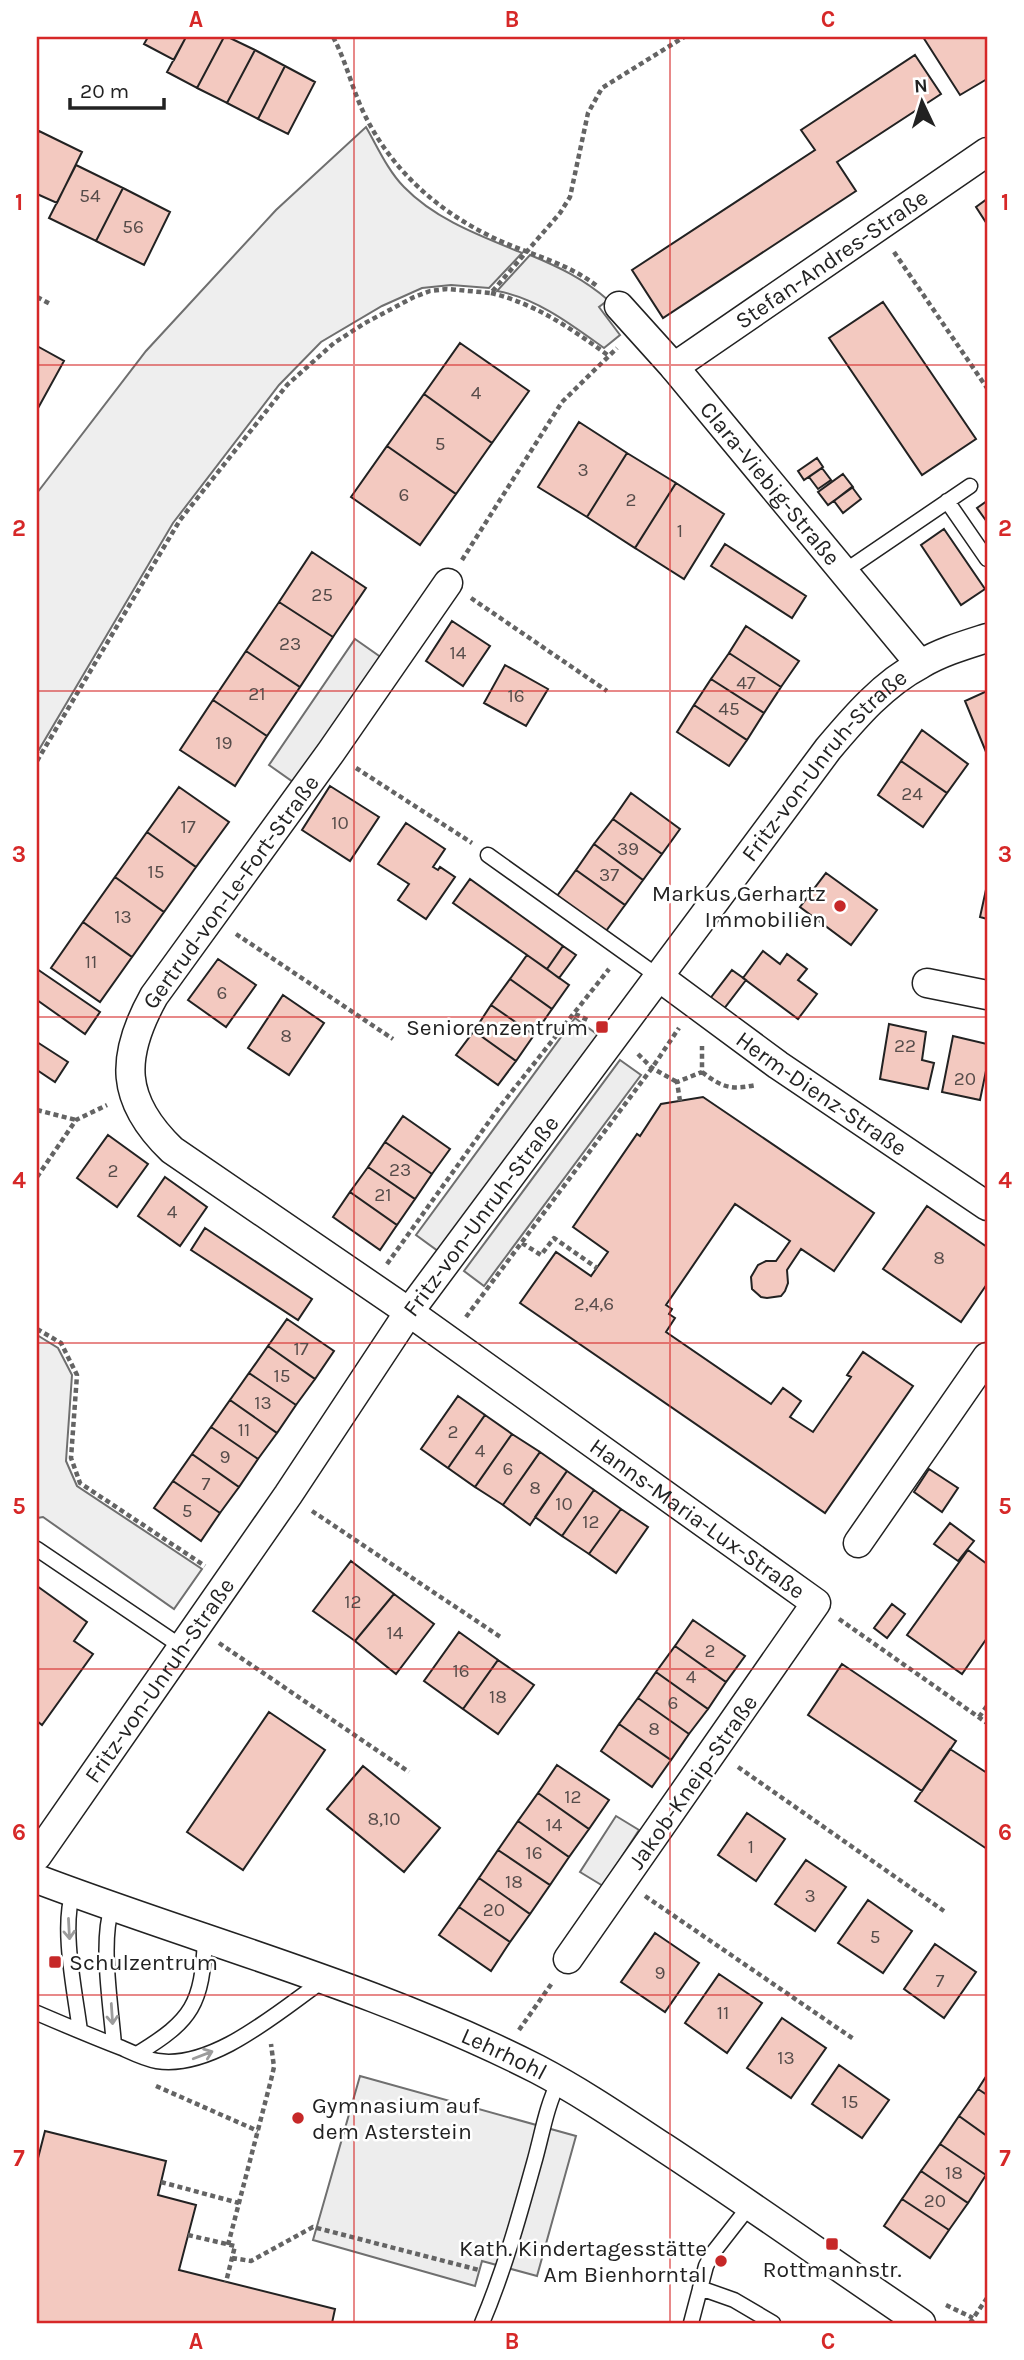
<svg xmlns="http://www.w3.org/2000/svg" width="1024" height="2360" viewBox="0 0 1024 2360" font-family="Karla,sans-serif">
	<rect width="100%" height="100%" fill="#fff"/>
	<path fill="#eee" stroke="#6f6f6f" stroke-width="2" d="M366,127C377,146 388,171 404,187C436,220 481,236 522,253L489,288L451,285L422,288L382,306L321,342L279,385L173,523L37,753V493L146,351L276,210Z
		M530,255C559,267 584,279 608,300L599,307L620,335L604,348C572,325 537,298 497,291Z
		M37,1335L58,1348L72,1375L66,1461L77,1486L202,1569L174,1609L43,1517L37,1518Z"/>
	<path fill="#ededed" stroke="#6f6f6f" stroke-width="2" d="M355,639L382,658L296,784L269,765Z
		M575,1018L598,1035L438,1251L416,1235Z
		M620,1060L641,1075L484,1286L464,1271Z
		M616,1816L639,1830L603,1886L580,1872Z
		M360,2076L576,2136L537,2276L482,2261L475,2286L313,2240Z"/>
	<path fill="#f3c9c0" stroke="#222" stroke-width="2" d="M148,37H186L174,60L144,44Z
		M186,37H224L197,88L167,72Z
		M224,37H228L255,50L227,103L197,88Z
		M923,37H987V79L960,95Z
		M255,50L285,66L258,119L227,103Z
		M915,55L941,94L837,162L856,191L663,318L632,270L815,150L801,130Z
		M285,66L315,82L288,134L258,119Z
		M39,131L82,152L57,203L37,194V136Z
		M76,165L123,188L96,241L49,218Z
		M123,188L170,212L144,265L96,241Z
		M987,199V224L976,207Z
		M883,302L976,439L922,475L829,338Z
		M460,343L529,391L492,443L424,394Z
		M37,346L64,361L37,410Z
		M424,394L492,443L456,494L387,446Z
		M579,422L627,453L587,517L538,487Z
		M387,446L456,494L420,545L351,497Z
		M627,453L676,483L635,548L587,517Z
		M817,458L823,467L804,480L798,471Z
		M822,468L831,480L818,489L809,477Z
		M843,474L853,487L828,505L818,492Z
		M676,483L724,514L684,579L635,548Z
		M852,487L861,499L843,513L834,501Z
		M987,501V522L977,508Z
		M944,529L985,589L961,605L921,545Z
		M725,544L806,596L792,618L711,566Z
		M312,552L366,588L333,637L279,602Z
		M279,602L333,637L300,687L246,651Z
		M452,621L490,646L463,686L426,661Z
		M746,626L799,661L781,687L729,653Z
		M246,651L300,687L267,736L213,700Z
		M729,653L781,687L764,713L711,679Z
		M505,665L548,689L526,726L484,703Z
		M711,679L764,713L747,740L694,705Z
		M987,691V751L986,752L965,701Z
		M213,700L267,736L235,786L180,750Z
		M694,705L747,740L729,766L677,732Z
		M922,730L968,764L947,793L901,761Z
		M901,761L947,793L923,827L878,795Z
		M330,786L379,817L350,861L302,830Z
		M179,787L229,822L196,867L147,832Z
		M631,793L680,829L662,854L613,819Z
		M613,819L662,854L643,880L594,844Z
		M406,823L445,849L433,867L438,870L440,867L455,877L426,919L398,900L409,884L378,864Z
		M147,832L196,867L164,912L115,877Z
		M594,844L643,880L625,905L576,870Z
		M576,870L625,905L606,931L557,896Z
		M826,873L877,910L851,945L800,907Z
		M115,877L164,912L132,957L83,922Z
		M470,879L563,946L547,969L453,903Z
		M987,885V919L980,917Z
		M83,922L132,957L100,1002L51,968Z
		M563,946L576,955L559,978L547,969Z
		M763,951L780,964L787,954L807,969L798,980L817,994L798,1019L743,978Z
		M527,955L569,985L552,1009L510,979Z
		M218,959L256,985L226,1027L188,1000Z
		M37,969L100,1012L85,1034L37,1000Z
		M732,970L746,980L723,1010L709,1000Z
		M510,979L552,1009L534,1035L491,1005Z
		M283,995L324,1023L289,1075L248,1048Z
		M491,1005L534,1035L516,1061L474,1031Z
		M889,1024L926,1032L922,1060L934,1063L928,1089L880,1079Z
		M474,1031L516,1061L498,1085L456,1055Z
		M953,1036L987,1044V1066L980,1100L942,1092Z
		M37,1042L68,1062L55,1082L37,1070Z
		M703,1097L874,1213L834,1271L801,1249L787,1270L788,1283L785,1291L781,1296L767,1298L761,1297L752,1289L751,1277L758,1265L766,1261H776L790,1241L735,1204L666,1305L672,1309L669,1314L675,1318L666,1332L771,1404L783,1388L801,1401L790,1417L813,1432L851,1377L847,1375L863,1352L913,1386L825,1513L520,1303L556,1252L591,1276L608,1252L573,1227L637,1134L640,1136L661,1104Z
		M403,1116L450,1149L432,1174L385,1142Z
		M108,1135L148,1164L117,1207L77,1178Z
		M385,1142L432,1174L415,1199L368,1167Z
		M368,1167L415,1199L397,1225L350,1192Z
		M165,1177L207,1207L180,1246L138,1216Z
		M350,1192L397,1225L380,1250L333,1217Z
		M927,1206L987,1247V1284L961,1322L883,1269Z
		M205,1228L312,1299L298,1320L191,1250Z
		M287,1319L334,1351L315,1379L268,1346Z
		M268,1346L315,1379L296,1405L249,1373Z
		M249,1373L296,1405L277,1433L230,1400Z
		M458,1396L485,1415L448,1468L421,1449Z
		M230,1400L277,1433L258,1459L211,1427Z
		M485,1415L512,1434L475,1487L448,1468Z
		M211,1427L258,1459L239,1487L192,1454Z
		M512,1434L540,1452L503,1505L475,1487Z
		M540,1452L567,1471L530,1525L503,1505Z
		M192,1454L239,1487L220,1513L173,1481Z
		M929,1469L958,1488L942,1512L914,1492Z
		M567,1471L594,1490L562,1536L535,1517Z
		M173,1481L220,1513L201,1541L154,1508Z
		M594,1490L621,1509L589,1554L562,1536Z
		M621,1509L648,1527L616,1573L589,1554Z
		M950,1523L974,1541L958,1561L934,1544Z
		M968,1550L987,1564V1638L962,1674L907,1635Z
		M351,1561L394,1594L355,1641L313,1611Z
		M37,1586L87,1622L74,1641L93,1654L42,1725L37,1721Z
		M394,1594L434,1624L396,1674L355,1641Z
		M892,1604L905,1614L887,1638L874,1628Z
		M693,1620L745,1656L726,1682L675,1646Z
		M459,1632L498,1660L463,1709L424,1681Z
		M675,1646L726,1682L708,1709L656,1672Z
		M498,1660L534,1685L498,1734L463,1709Z
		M842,1664L956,1741L922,1791L808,1715Z
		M656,1672L708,1709L689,1734L638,1698Z
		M638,1698L689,1734L671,1760L619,1724Z
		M269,1712L325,1750L243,1870L187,1832Z
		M619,1724L671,1760L652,1787L601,1751Z
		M950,1749L987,1773V1849L915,1801Z
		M557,1765L609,1800L589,1829L538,1793Z
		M363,1766L440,1828L404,1872L327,1809Z
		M538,1793L589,1829L569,1857L518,1821Z
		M747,1813L785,1839L756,1881L718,1855Z
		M518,1821L569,1857L550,1885L498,1850Z
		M498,1850L550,1885L530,1914L479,1878Z
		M806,1860L846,1887L815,1931L775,1904Z
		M479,1878L530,1914L510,1942L459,1907Z
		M868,1900L912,1931L883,1973L838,1943Z
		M459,1907L510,1942L491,1971L439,1935Z
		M655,1933L699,1963L665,2012L621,1982Z
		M935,1944L976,1972L944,2018L904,1989Z
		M719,1974L762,2003L727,2053L685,2023Z
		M782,2018L826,2048L791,2098L747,2068Z
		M839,2065L889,2100L862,2138L812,2104Z
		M987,2075V2095L978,2089Z
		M978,2089L987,2095V2136L959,2116Z
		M959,2116L987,2136L986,2175L940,2144Z
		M45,2131L166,2161L158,2195L196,2205L179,2270L335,2309L332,2323H37V2162Z
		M940,2144L986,2175L968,2203L921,2171Z
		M921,2171L968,2203L949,2230L902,2199Z
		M902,2199L949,2230L930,2258L884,2226Z"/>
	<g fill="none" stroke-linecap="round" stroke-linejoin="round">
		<g stroke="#222" stroke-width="17">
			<path id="service" d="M947,501L987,559
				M845,571L970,486
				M488,855L659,977
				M37,1549L182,1647
				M73,1892C61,1928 75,1992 80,2031
				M112,1907C100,1942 111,2006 114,2045
				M37,2013C65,2025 93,2037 122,2048C133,2053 145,2059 157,2061C214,2070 280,2010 324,1980
				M137,2054C193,2020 202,2004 205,1939
				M700,2288L734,2300L773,2323
				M482,2323C504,2271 519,2217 534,2163C542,2135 546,2107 559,2081
				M691,2323L706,2266L712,2254L751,2204"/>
		</g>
		<g stroke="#222" stroke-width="31">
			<g id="minor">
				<path id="s1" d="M619,306L674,367L920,664"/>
				<path id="s2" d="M674,367L987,152"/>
				<path id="s3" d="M448,583L331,752L154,996C120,1057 120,1100 172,1150L409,1312L816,1603L568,1959"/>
				<path id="s4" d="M659,977L778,1065L987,1206"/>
				<path d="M927,983L987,995"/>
				<path d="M858,1543L987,1357"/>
				<path id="s5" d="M37,1856L288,1495L409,1312L828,749C855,717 883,684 921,664C941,652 965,645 987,638"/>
				<path id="s6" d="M37,1879C203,1942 378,1988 537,2069C581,2092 622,2120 663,2147C750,2204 835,2265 921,2323"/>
			</g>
		</g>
		<path stroke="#646464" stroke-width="4.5" stroke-dasharray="5 3.5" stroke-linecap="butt" d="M333,37C345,59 351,84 361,107C388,167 436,211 496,239C530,255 566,262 597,286
			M894,252L987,388
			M491,293C536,304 572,329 609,356
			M37,297L52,305
			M462,560L562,402L617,348
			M471,598L607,691
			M37,761L180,520L287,385L334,343L365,323L414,297L430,291L447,289L491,293L560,213L570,197L588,113L602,88L684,37
			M356,768L472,843
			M236,934L393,1039
			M575,1014L590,1021
			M638,1054L652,1068L677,1082
			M702,1072C723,1088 731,1090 756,1085
			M680,1101L677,1082L702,1072V1046
			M37,1110L76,1120
			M37,1177L76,1120L107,1105
			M522,1243L541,1255L554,1238L597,1268
			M387,1264L498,1109L609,969
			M466,1317L652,1068L679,1028
			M37,1329L61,1343L77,1375L71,1458L80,1483L205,1566
			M312,1511L502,1638
			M839,1619L987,1723
			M219,1643L409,1772
			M979,1717L987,1706
			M738,1767L944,1911
			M645,1896L855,2040
			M519,2030L552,1983
			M156,2086L258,2131
			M161,2182L239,2203
			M188,2235L235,2246L226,2282
			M228,2245L271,2080L274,2067L271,2044
			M232,2258L251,2261L313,2227L479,2270
			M946,2305L973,2318
			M970,2323L987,2298"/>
		<use href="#service" stroke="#fff" stroke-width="14"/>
		<use href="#minor" stroke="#fff" stroke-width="28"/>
	</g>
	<defs><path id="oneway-shaft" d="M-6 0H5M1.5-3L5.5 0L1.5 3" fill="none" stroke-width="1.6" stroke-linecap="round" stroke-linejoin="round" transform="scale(1.75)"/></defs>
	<g stroke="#9c9c9c">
		<use href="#oneway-shaft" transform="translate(69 1929) rotate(87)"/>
		<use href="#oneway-shaft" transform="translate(112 2014) rotate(86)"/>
		<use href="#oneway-shaft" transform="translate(203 2055) rotate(-21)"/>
	</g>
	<path fill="none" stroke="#d62828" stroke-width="2" stroke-opacity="0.55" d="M354,37V2323M670,37V2323M37,365H987M37,691H987M37,1017H987M37,1343H987M37,1669H987M37,1995H987"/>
	<g fill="#c62828" stroke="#fff" stroke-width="2.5">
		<circle cx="840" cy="906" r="7"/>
		<rect x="595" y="1020" width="14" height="14" rx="3.5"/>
		<rect x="48" y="1955" width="14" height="14" rx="3.5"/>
		<circle cx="298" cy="2118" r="7"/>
		<rect x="825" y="2237" width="14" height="14" rx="3.5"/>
		<circle cx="721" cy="2261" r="7"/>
	</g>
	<g text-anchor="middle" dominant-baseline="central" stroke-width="5" stroke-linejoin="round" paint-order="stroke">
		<g font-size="19" fill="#564c4a">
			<text x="90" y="196">54</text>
			<text x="133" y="227">56</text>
			<text x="476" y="393">4</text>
			<text x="440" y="444">5</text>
			<text x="583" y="470">3</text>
			<text x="404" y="495">6</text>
			<text x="631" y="500">2</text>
			<text x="680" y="531">1</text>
			<text x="322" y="595">25</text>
			<text x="290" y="644">23</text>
			<text x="458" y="653">14</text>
			<text x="746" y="683">47</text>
			<text x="257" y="694">21</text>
			<text x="516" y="696">16</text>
			<text x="729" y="709">45</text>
			<text x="224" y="743">19</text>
			<text x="912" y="794">24</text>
			<text x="340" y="823">10</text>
			<text x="188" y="827">17</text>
			<text x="628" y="849">39</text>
			<text x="156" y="872">15</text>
			<text x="609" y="875">37</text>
			<text x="123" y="917">13</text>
			<text x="91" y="962">11</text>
			<text x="222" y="993">6</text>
			<text x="286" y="1036">8</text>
			<text x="905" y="1046">22</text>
			<text x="965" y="1079">20</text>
			<text x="400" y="1170">23</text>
			<text x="113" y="1171">2</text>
			<text x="383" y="1195">21</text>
			<text x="172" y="1212">4</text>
			<text x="939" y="1258">8</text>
			<text x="594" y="1304">2,4,6</text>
			<text x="301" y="1349">17</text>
			<text x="282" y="1376">15</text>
			<text x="263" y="1403">13</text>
			<text x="244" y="1430">11</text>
			<text x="453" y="1432">2</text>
			<text x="480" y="1451">4</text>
			<text x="225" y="1457">9</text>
			<text x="508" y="1469">6</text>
			<text x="206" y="1484">7</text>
			<text x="535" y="1488">8</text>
			<text x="564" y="1504">10</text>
			<text x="187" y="1511">5</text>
			<text x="591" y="1522">12</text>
			<text x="353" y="1602">12</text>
			<text x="395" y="1633">14</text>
			<text x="710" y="1651">2</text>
			<text x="461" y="1671">16</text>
			<text x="691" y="1677">4</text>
			<text x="498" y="1697">18</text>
			<text x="673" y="1703">6</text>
			<text x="654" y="1729">8</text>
			<text x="573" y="1797">12</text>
			<text x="384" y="1819">8,10</text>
			<text x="554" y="1825">14</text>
			<text x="751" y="1847">1</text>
			<text x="534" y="1853">16</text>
			<text x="514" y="1882">18</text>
			<text x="810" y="1896">3</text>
			<text x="494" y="1910">20</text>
			<text x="875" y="1937">5</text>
			<text x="660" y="1973">9</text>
			<text x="940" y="1981">7</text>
			<text x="723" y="2013">11</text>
			<text x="786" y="2058">13</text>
			<text x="850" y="2102">15</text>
			<text x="954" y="2173">18</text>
			<text x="935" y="2201">20</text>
		</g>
		<g font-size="23" fill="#222" stroke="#fff">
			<text stroke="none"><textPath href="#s2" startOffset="191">Stefan-Andres-Straße</textPath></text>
			<text stroke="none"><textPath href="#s1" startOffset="233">Clara-Viebig-Straße</textPath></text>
			<text stroke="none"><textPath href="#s5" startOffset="1346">Fritz-von-Unruh-Straße</textPath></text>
			<text transform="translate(231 892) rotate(-54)">Gertrud-von-Le-Fort-Straße</text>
			<text stroke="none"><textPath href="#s4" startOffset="200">Herm-Dienz-Straße</textPath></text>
			<text stroke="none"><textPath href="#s5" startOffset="779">Fritz-von-Unruh-Straße</textPath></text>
			<text stroke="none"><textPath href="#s3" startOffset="1320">Hanns-Maria-Lux-Straße</textPath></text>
			<text stroke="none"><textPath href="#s5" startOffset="214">Fritz-von-Unruh-Straße</textPath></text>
			<text transform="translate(693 1782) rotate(-55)">Jakob-Kneip-Straße</text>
			<text stroke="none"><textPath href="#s6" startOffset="499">Lehrhohl</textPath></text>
		</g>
		<g font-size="23" fill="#222" stroke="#fff" text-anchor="end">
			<text x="826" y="893">Markus Gerhartz<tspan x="826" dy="26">Immobilien</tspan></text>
			<text x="588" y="1027">Seniorenzentrum</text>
			<text x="69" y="1962" text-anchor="start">Schulzentrum</text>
			<text x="312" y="2105" text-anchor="start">Gymnasium auf<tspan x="312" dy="26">dem Asterstein</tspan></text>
			<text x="707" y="2248">Kath. Kindertagesstätte<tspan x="707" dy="26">Am Bienhorntal</tspan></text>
			<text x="832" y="2269" text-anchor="middle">Rottmannstr.</text>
		</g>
	</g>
	<rect width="1024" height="2360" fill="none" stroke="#ffffff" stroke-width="77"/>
	<g transform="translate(922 102) rotate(356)" stroke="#ffffff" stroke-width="5" paint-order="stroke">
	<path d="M0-5L12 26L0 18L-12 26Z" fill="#222222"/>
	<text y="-10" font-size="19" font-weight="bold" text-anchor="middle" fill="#222222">N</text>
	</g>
	<path d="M70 98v10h94v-10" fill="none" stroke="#222222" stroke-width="3.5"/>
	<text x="80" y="98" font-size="21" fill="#222222" stroke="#ffffff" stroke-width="5" paint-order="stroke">20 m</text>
	<rect x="38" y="38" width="948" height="2284" fill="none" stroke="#d62828" stroke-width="2.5"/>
	<g font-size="23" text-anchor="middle" font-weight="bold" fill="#d62828">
		<text x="196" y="27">A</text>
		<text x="512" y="27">B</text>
		<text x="828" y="27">C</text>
		<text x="19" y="210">1</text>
		<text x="1005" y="210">1</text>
		<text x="19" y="536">2</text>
		<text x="1005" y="536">2</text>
		<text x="19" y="862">3</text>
		<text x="1005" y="862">3</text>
		<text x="19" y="1188">4</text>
		<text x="1005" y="1188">4</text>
		<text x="19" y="1514">5</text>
		<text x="1005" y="1514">5</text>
		<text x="19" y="1840">6</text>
		<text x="1005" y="1840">6</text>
		<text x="19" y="2166">7</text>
		<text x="1005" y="2166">7</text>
		<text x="196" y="2349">A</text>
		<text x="512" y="2349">B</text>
		<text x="828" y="2349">C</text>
	</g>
</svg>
